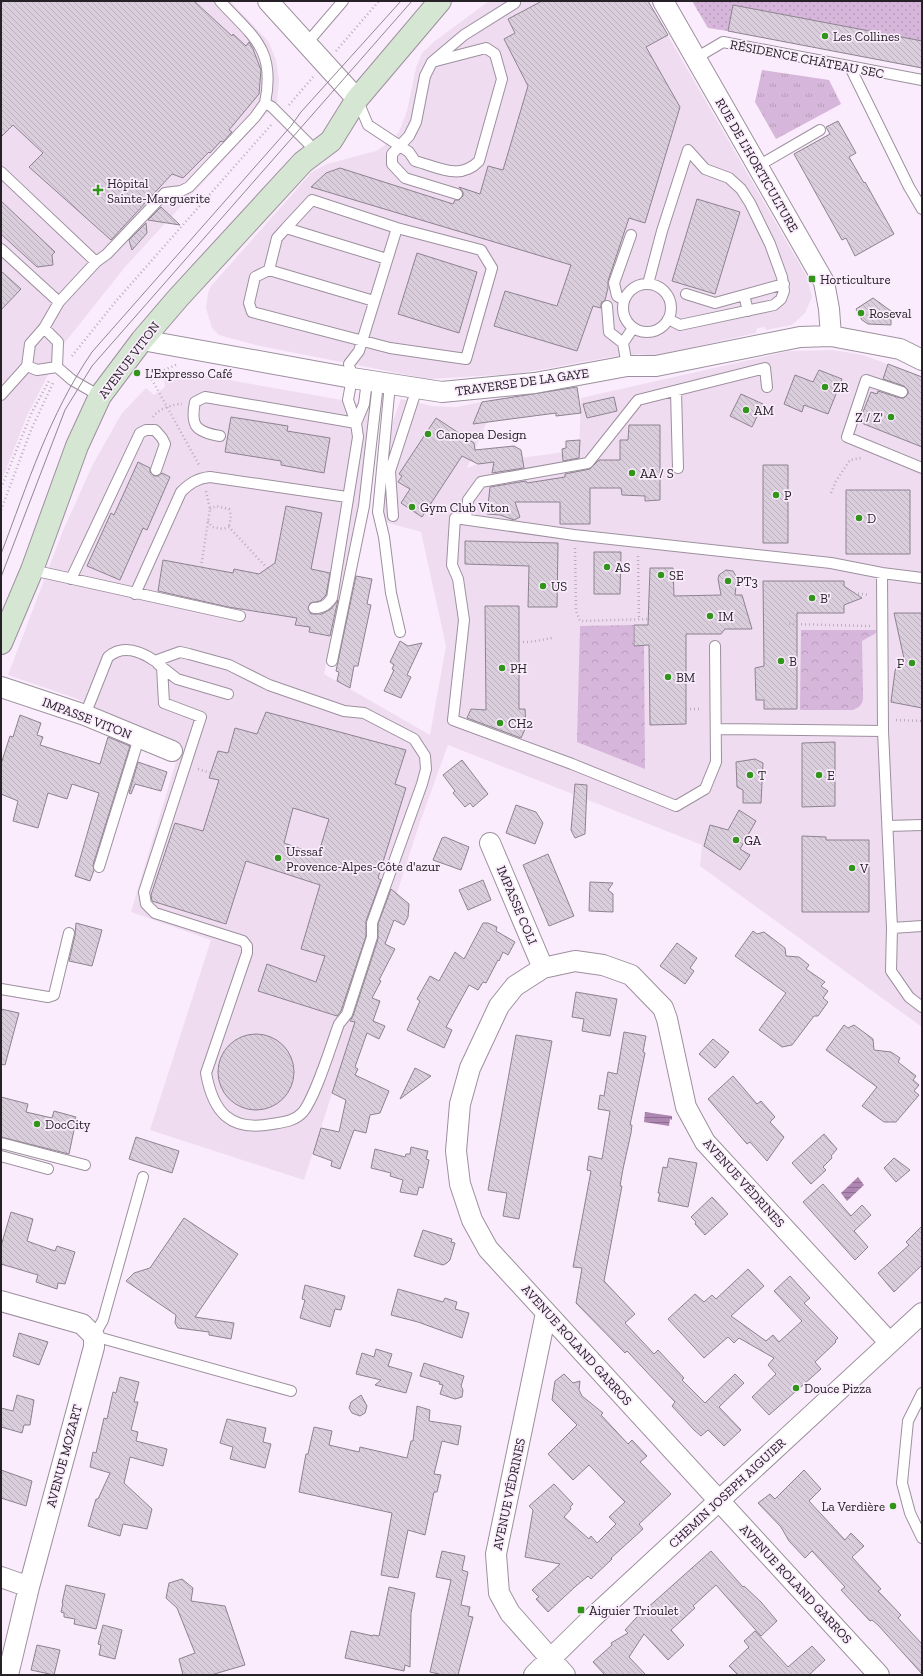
<svg xmlns="http://www.w3.org/2000/svg" width="923" height="1676" viewBox="0 0 923 1676" font-family="'Zilla Slab',serif">
	<defs>
		<pattern id="grass-tufts" width="24" height="20" patternUnits="userSpaceOnUse"><rect width="24" height="20" fill="#d6b6da"/><path d="M3 7l-1-3M5 7V3M7 7l1-3M15 17l-1-3M17 17v-4M19 17l1-3" fill="none" stroke="#b89cbb"/></pattern>
		<pattern id="forest-crowns" width="20" height="18" patternUnits="userSpaceOnUse"><rect width="20" height="18" fill="#d6b6da"/><path d="M2 6a3 3 0 1 1 6 0M12 15a3 3 0 1 1 6 0" fill="none" stroke="#b89cbb"/></pattern>
		<pattern id="garden-dots" width="8" height="8" patternUnits="userSpaceOnUse"><rect width="8" height="8" fill="#d6b6da"/><path d="M2 2h.1M6 6h.1" fill="none" stroke="#b89cbb" stroke-width="1.8" stroke-linecap="round"/></pattern>
		<pattern id="water-rules" width="6" height="5" patternUnits="userSpaceOnUse"><rect width="6" height="5" fill="#ae86b2"/><path d="M0 2.5h6" fill="none" stroke="#8d6d91"/></pattern>
		<pattern id="building-back-hatch" width="6" height="6" patternUnits="userSpaceOnUse"><rect width="6" height="6" fill="#dacddc"/><path d="M-1 5l2 2M0 0l6 6M5-1l2 2" fill="none" stroke="#bbb0bd"/></pattern>
	</defs>
	<rect width="100%" height="100%" fill="#faecfc"/>
	<path fill="#efdcf1" d="M1,1H230L269,42L276,60L279,80L277,102L125,267L63,345L27,416L1,482Z
		M489,1H648L807,277L812,297L805,313L792,325L766,330L765,327L757,328L756,333L654,356L640,354L611,357L516,374L428,379L260,346L219,335L212,328L206,308L208,293L211,286L312,172L327,164L376,151L391,141L399,132L407,111L416,68L422,53L435,41Z
		M833,350L863,355L922,377V1027L700,866L702,845L448,745L420,822L304,1180L150,1130L211,940L131,912L181,745L75,698L8,675L62,533L93,464L122,413L146,388L154,395L165,387L164,378L189,373L370,405L359,506L324,674L430,735L446,646L421,532L385,522L382,502L390,429L401,399L432,406L456,407L497,399L467,468L478,464L579,450L581,398L789,351Z"/>
	<path fill="url(#grass-tufts)" d="M762,70L829,80L841,104L776,139L755,102Z"/>
	<path fill="url(#forest-crowns)" d="M633,625V646H644L645,769L577,742L580,626Z
		M801,630H876V633L862,641L863,697C863,704 860,707 853,710H800Z"/>
	<path fill="url(#garden-dots)" d="M692,1H922V41L733,5L728,31L708,28Z"/>
	<path fill="url(#water-rules)" d="M645,1112L672,1116V1120L670,1119L669,1126L644,1122Z
		M858,1177L864,1185L847,1201L841,1193Z"/>
	<path fill="url(#building-back-hatch)" stroke="#8e8290" fill-rule="evenodd" d="M1,1H194L232,36L233,34L246,46L249,42L253,49L261,70L259,94L229,130L232,132L223,142L221,141L210,153L209,152L183,178L172,174L111,240L29,167L43,153L13,125L1,137Z
		M542,1H648L668,35L646,47L680,107L645,223L629,218L608,281V288L605,300L601,303V308L593,306L577,351L494,326L505,291L557,306L571,265L311,187L326,173L340,168L453,204L455,200H459L463,196V192L459,187L480,194L488,166L503,170L528,86L504,39L515,33L508,19Z
		M733,5L922,41V68L728,31Z
		M838,121L856,153L849,157L864,183L865,182L894,234L855,256L846,238L842,240L794,154L830,134L826,127Z
		M697,199L740,212L715,294L672,281Z
		M1,201L55,252L52,255L53,265L37,267L1,234Z
		M161,207L180,225L148,220Z
		M146,223L147,233L132,250L129,240Z
		M417,253L477,272L459,333L398,314Z
		M1,271L21,289L1,310Z
		M873,298L891,311V325L868,324L862,320L856,309Z
		M888,364L922,377V447L859,422L871,392L877,394L878,391L900,398H904L908,394V390L904,386L883,379Z
		M819,370L842,379L828,414L804,405L802,412L784,404L795,375L813,382Z
		M577,387L581,413L556,416V413L473,424L482,402Z
		M741,394L763,404L752,427L730,416Z
		M614,397L617,411L587,418L583,404Z
		M231,417L288,426L287,431L330,438L324,473L281,465V461L225,452Z
		M436,418L474,443L475,450L514,446L521,450L524,468L492,473L494,462L478,464L462,456L422,517L401,503L410,489L398,482L402,476L399,474Z
		M629,425H660V500L645,501V496L622,495L621,488H590V524H560V502H515L520,517L514,520L500,515L487,514L490,487L526,481L527,483L565,477V474L590,469L599,460H620V440H628Z
		M580,440L579,458L563,461L562,449L566,448V441Z
		M138,462L150,468V472L154,476H158L162,473L170,477L147,530L143,528L120,580L87,566L111,513L114,515Z
		M763,465H788V543H763Z
		M846,490H910V554H846Z
		M286,506L322,513L311,569L330,573L326,595L320,601L310,603L308,609L311,614H322L331,609L338,600L330,636L309,632L310,627L295,625L297,618L228,607L158,591L163,560L233,573L234,569L259,574L275,563Z
		M465,541L558,543L557,607H528L529,566L465,564Z
		M594,552H621L620,594H594Z
		M650,568H673L674,596L721,595L718,579L719,575L726,570L733,571L737,578L735,595H742L752,629H725L721,634H686V724L650,725L649,645L634,646V625H648Z
		M356,576L372,579L367,604L371,605L358,666H354L350,688L337,681L339,672L336,671Z
		M763,581H844V586L862,598L844,605V613H797V709H764V700H756L755,668L764,666Z
		M485,606H519V709H525L526,727L521,738L467,718L471,709L486,710Z
		M894,613H922V708L891,702L895,671L896,668L905,663Z
		M400,641L408,646L422,643L407,675L411,677L401,698L384,691L394,670L392,669L394,665L390,662Z
		M266,712L406,750L395,784L406,788L378,878L381,880L366,921V936L341,1011L337,1016L258,991L267,964L316,982L325,956L301,949L320,885L246,861L226,924L152,901L151,895L175,823L203,831L219,780L209,778L218,751L228,753L235,728L257,734ZM293,808L329,819L318,855L284,843Z
		M20,715L41,723L37,735L43,737L40,745L100,764L108,737L130,746L93,865L94,870L90,881L75,876L99,793L72,784L67,799L48,793L38,828L13,821L18,801L1,794V764L10,736L13,737Z
		M835,742V806L802,807V743Z
		M755,759L763,763L761,803H743V790L737,787L736,762Z
		M462,760L488,794L473,807L470,803L465,807L453,793L455,791L443,775Z
		M138,762L167,772L161,791L135,784L131,794L129,793Z
		M575,784L587,785L585,834L575,838L571,830Z
		M516,805L536,812L543,823L535,844L506,833Z
		M739,810L756,821L740,849L750,855L740,870L704,846L710,825L728,830Z
		M802,836L826,837V840H869V912H802Z
		M445,837L469,847L461,870L433,860L442,838Z
		M548,854L574,916L549,926L523,865Z
		M483,880L491,900L468,910L459,890Z
		M590,882L613,883L608,890L613,894V912L589,911Z
		M391,889L409,904L408,917L404,925L394,920L385,944L395,949L379,980L381,981L372,998L380,1001L373,1021L385,1026L379,1039L367,1033L355,1067L358,1069L355,1075L389,1091L380,1113L370,1115L366,1133L354,1130L340,1169L331,1166L332,1161L313,1154L321,1128L339,1132L346,1100L332,1093L355,1022L350,1021L353,1016L378,939V924Z
		M76,923L102,930L92,966L69,961L75,935Z
		M483,923H488L497,927L496,931L515,942L508,955L503,952L499,961L498,960L486,983L483,982L478,990L469,985L446,1027L452,1030L444,1048L407,1030L420,1001L417,999L430,976L439,981L455,952L464,959Z
		M753,931L757,934L764,932L785,948L786,956L799,957L809,965L806,969L825,982L821,986L828,991L823,998L828,1002L818,1016H814L792,1045L782,1047L759,1030L786,993L735,956Z
		M677,943L697,958L690,968L694,971L685,984L660,966Z
		M576,992L617,999L610,1036L582,1031L584,1019L572,1017Z
		M1,1009L19,1013L5,1065L1,1064Z
		M844,1025L848,1028L854,1025L873,1039L874,1050L891,1052L900,1058L898,1062L916,1076L913,1080L919,1085L914,1091L919,1095L896,1122H884L862,1106L877,1087L826,1050Z
		M624,1032L646,1036L643,1052L645,1053L630,1125H632L631,1133L623,1169L620,1186H622L604,1281L635,1314L625,1323L654,1354L658,1350L684,1378L682,1380L705,1403L735,1374L744,1383L719,1407L741,1430L724,1446L708,1430L701,1436L694,1430L672,1406L675,1402L627,1351L625,1353L576,1303L582,1268L573,1267L591,1171L587,1170L589,1156L602,1159L610,1111L598,1109L600,1095L604,1096L608,1072L617,1074Z
		M218 1072a38 38 0 1 1 76 0a38 38 0 1 1-76 0Z
		M516,1035L552,1041L519,1219L503,1216L507,1193L488,1190Z
		M713,1039L729,1052L715,1068L699,1054Z
		M415,1068L431,1076L400,1099Z
		M733,1076L757,1104L761,1101L775,1117L770,1122L784,1137L767,1161L750,1142L747,1144L708,1099Z
		M1,1097L28,1104L26,1112L52,1118L54,1111L76,1117L72,1129L74,1130L69,1154L1,1137Z
		M824,1134L837,1149L831,1156L832,1158L823,1167L826,1170L811,1184L792,1163Z
		M136,1137L179,1151L172,1173L129,1159Z
		M411,1147L428,1151L426,1159L429,1160L423,1188L419,1187L417,1195L400,1192L403,1180L390,1176L391,1173L371,1168L375,1149L405,1157L406,1154H410Z
		M669,1158L697,1163L688,1207L658,1201L660,1193H658L663,1167L667,1168Z
		M894,1158L910,1170L896,1182L884,1168Z
		M823,1184L851,1216L862,1205L871,1215L854,1231L868,1247L855,1260L803,1202Z
		M712,1197L728,1214L705,1235L695,1224L696,1222L691,1217Z
		M11,1212L33,1219L27,1241L55,1251L57,1246L75,1252L65,1284L58,1283L57,1289L36,1282L38,1275L1,1264V1246Z
		M184,1218L238,1254L195,1317L234,1323L231,1339L209,1335V1332L178,1328L175,1323L176,1315L126,1281L134,1273L150,1268Z
		M922,1226V1265L894,1292L878,1273L909,1245L906,1242Z
		M423,1230L452,1239L451,1242L455,1243L450,1260L447,1263L443,1265L414,1256Z
		M748,1269L764,1286L731,1316L766,1341L773,1335L779,1342L802,1321L774,1291L790,1276L810,1298L804,1303L838,1338L835,1341L836,1342L815,1362L821,1369L769,1415L752,1397L776,1374L768,1365L774,1358L739,1338L734,1343L728,1337L704,1358L668,1319L695,1294L704,1302L712,1295L716,1299Z
		M305,1285L345,1296L341,1310L335,1309L330,1327L300,1318L305,1300L302,1299Z
		M398,1289L443,1302L445,1298L457,1302L455,1309L469,1313L462,1338L418,1322L391,1315Z
		M19,1333L48,1342L39,1365L13,1356Z
		M376,1349L392,1354L388,1366L412,1373L406,1393L375,1385L381,1380L356,1374L362,1353L374,1357Z
		M424,1363L464,1376L461,1386L463,1390L462,1397L455,1399L440,1394L443,1385L439,1384L440,1382L420,1376Z
		M564,1374L573,1383L580,1381L579,1390L582,1396L603,1413L601,1415L628,1444L632,1440L647,1456L640,1462L671,1494L639,1524L643,1529L611,1558L612,1559L591,1579L588,1576L576,1586L548,1612L536,1599L539,1597L532,1590L560,1564L525,1557L533,1510L529,1506L554,1484L573,1504L570,1507L571,1509L564,1517L589,1539L591,1536L597,1543L616,1524L609,1517L625,1502L589,1465L573,1480L548,1454L577,1425L552,1400L555,1381Z
		M120,1377L139,1382L134,1402H138L131,1430L138,1432L136,1441L167,1449L163,1466L130,1457L124,1483L152,1509L147,1529L123,1524L120,1536L88,1526L96,1499H98L110,1473L90,1467L93,1452L96,1453L104,1418L107,1419L113,1392L116,1393Z
		M17,1395L34,1400L30,1425H24L22,1433L1,1427V1408L13,1411Z
		M361,1395L367,1406L365,1413L360,1416L352,1413L349,1408L351,1402Z
		M417,1406L430,1410L429,1421L461,1426L458,1445L442,1441L434,1474L441,1475L437,1492H434L425,1535L408,1530L398,1578L381,1575L392,1513L299,1492L306,1454H308L314,1427L332,1431L329,1445L359,1452L360,1447L407,1458L411,1441H413Z
		M227,1419L266,1428L263,1442L271,1444L265,1468L230,1459L233,1447L220,1443Z
		M1,1470L32,1481L26,1506L1,1498Z
		M804,1470L821,1489L809,1501L845,1540L851,1533L864,1546L852,1557L881,1589L878,1591L901,1615L898,1618L922,1644V1674L878,1625L872,1620L870,1621L841,1590L845,1587L812,1551L805,1558L789,1541L781,1527L758,1503L770,1494L775,1499Z
		M442,1551L465,1556L462,1570L468,1572L461,1605L470,1607L468,1616L473,1617L458,1675H443L430,1672L451,1580L436,1577Z
		M711,1551L743,1587L744,1586L761,1602L777,1621L761,1636L716,1585L693,1606L695,1608L671,1630L684,1645L668,1660L644,1634L629,1657L646,1675H605L593,1662L612,1645L611,1643L628,1633L625,1630L636,1618Z
		M182,1579L193,1588L191,1601L225,1606L245,1665L211,1675H183L179,1659L195,1653L177,1608L166,1598L169,1583Z
		M66,1585L105,1594L96,1629L74,1624L75,1619L64,1617V1613L61,1612L63,1603H62Z
		M389,1587L415,1593L411,1613L410,1667L405,1665L404,1671L345,1658L351,1631L373,1636V1635L379,1636Z
		M103,1625L122,1630L115,1659L99,1655L101,1645L98,1644Z
		M755,1631L788,1667L812,1646L825,1660L809,1675H738L729,1666L749,1647L744,1641Z
		M37,1645L60,1650L54,1675L31,1670Z"/>
	<g fill="none" stroke-linecap="round" stroke-linejoin="round">
		<g stroke="#9d909e" stroke-width="12">
			<path id="lane" d="M220,1C253,37 276,49 265,103
				M307,43L343,1
				M696,58L723,42L922,80
				M850,67L909,187L922,209
				M357,99L368,125L409,152L415,161C438,167 460,181 479,161L502,79L495,54L486,48L432,62
				M758,166L820,130
				M1,172L96,262L59,302L44,328L30,344L27,366L1,395
				M457,194L405,178L392,164V154L409,136L416,122L425,76L432,62L464,35L515,3
				M286,228L312,200L397,228L481,250L492,268L466,359L390,348L252,312L249,303L255,277L269,270L374,301
				M1,249L59,302
				M96,262L107,254L165,193L181,191L189,187L255,117L265,103L272,107L309,144
				M269,270L277,238L286,228L387,259
				M648,284L662,231L688,150L705,169L729,178L741,189L750,203L770,244L782,277L784,291L781,299L774,305L680,325L668,319
				M623 308a24 24 0 1 1 48 0a24 24 0 1 1-48 0Z
				M686,294L715,303L744,295
				M624,300L617,296L614,283L631,235
				M607,306L609,332L623,343
				M748,311L744,295L784,284
				M44,328L58,342L57,367L72,380L100,396
				M27,366L37,370L57,367
				M627,366L623,343L633,328
				M390,384L378,512L384,537L391,593L400,632
				M676,391L678,468
				M902,392L866,380L847,437L922,468
				M356,423L364,404L367,381
				M220,436C196,432 190,426 195,402L205,397L356,423
				M393,516L390,471L417,388
				M466,519L468,500L481,482L588,463L638,400L765,368L767,387
				M32,570L240,616
				M882,573L883,731L892,928L891,971L909,997L922,1007
				M71,579L140,433L146,430H155L162,438L165,444L156,470
				M135,594L181,492C190,483 198,478 210,477L347,497
				M314,608C323,608 327,605 332,598L358,437L356,423L348,400L352,378L349,364L359,351L397,228
				M715,646L716,762L705,789L676,806L572,764L453,720L464,620L458,579L452,565L455,518L574,535L831,563L882,573L922,578
				M332,661L364,506L378,383
				M158,664L177,679L228,694
				M85,715L108,657C123,644 140,651 155,661L180,652L189,654L229,665L269,685L344,711L364,713L414,739L425,756L426,769L422,784L372,923V937L347,1014L339,1024C331,1045 316,1096 303,1112C295,1121 284,1122 272,1124C230,1132 213,1112 206,1073L247,953V946L243,941L155,913L146,904L144,892L201,717L164,703L162,667
				M717,729L883,731
				M888,826L922,825
				M99,867L139,738
				M892,928L922,926
				M1,989L48,997L54,995L69,933
				M1,1143L85,1165
				M1,1156L48,1169
				M143,1177L103,1320L94,1336L291,1391
				M922,1393L908,1421L902,1483L910,1513L922,1538"/>
		</g>
		<g stroke="#9d909e" stroke-width="22">
			<path id="street" d="M268,1L357,99
				M663,1L824,282L829,309L831,336
				M142,340L352,378L442,392L535,383L627,366H656L800,337L831,336L900,349L922,360
				M1,687L85,715L172,751
				M490,843L543,968
				M1,1301L82,1324L94,1336V1347L29,1587L8,1675
				M546,1313L496,1554L499,1593L510,1613L565,1675
				M1,1577L29,1587
				M534,1675L591,1619L922,1313
				M879,1675L488,1249L472,1220L460,1184L456,1151L460,1104L470,1068L499,1006L515,986L543,968L575,961L603,965L631,975L663,1008L667,1019L686,1107L705,1142L889,1342"/>
		</g>
		<g stroke="#9d909e" stroke-width="24">
			<path id="secondary" d="M1,643L32,570L77,446L100,396L142,340L178,298L303,162L331,141L357,99L440,1"/>
		</g>
		<path stroke="#b9adba" stroke-width="2.5" stroke-dasharray="1 3" stroke-linecap="butt" d="M336,51L379,1
			M289,105L313,77
			M72,356L116,301L271,125
			M176,365L150,376L199,465
			M153,417C158,409 173,404 182,404
			M1,488L32,412L49,381
			M831,493L836,481L850,460L861,458
			M210,509L216,506L229,509L231,516L229,527
			M1,510L31,430L54,381
			M208,521L212,527L223,529L229,527L267,568
			M575,548L576,611L580,621L648,619
			M638,556L639,619
			M201,567L210,509L206,491
			M854,593L869,595
			M789,624L870,626
			M519,642H530L552,638
			M686,709H702
			M896,720L922,721
			M198,769L211,773"/>
		<use href="#lane" stroke="#fff" stroke-width="10"/>
		<use href="#street" stroke="#fff" stroke-width="20"/>
		<use href="#secondary" stroke="#d5e6d2" stroke-width="22"/>
		<path stroke="#8f8691" stroke-width="1" d="M1,554C28,483 49,415 92,352L291,126L301,112L401,1
			M1,577L65,410L92,366L412,1"/>
	</g>
	<g fill="#30951a" stroke="#faecfc" stroke-width="1.5">
		<circle cx="825" cy="36" r="4"/>
		<path d="M96 184h4v4h4v4h-4v4h-4v-4h-4v-4h4z"/>
		<rect x="808" y="275" width="8" height="8" rx="2"/>
		<circle cx="861" cy="313" r="4"/>
		<circle cx="137" cy="373" r="4"/>
		<circle cx="825" cy="387" r="4"/>
		<circle cx="746" cy="410" r="4"/>
		<circle cx="891" cy="417" r="4"/>
		<circle cx="428" cy="434" r="4"/>
		<circle cx="632" cy="473" r="4"/>
		<circle cx="776" cy="495" r="4"/>
		<circle cx="412" cy="507" r="4"/>
		<circle cx="859" cy="518" r="4"/>
		<circle cx="607" cy="567" r="4"/>
		<circle cx="661" cy="575" r="4"/>
		<circle cx="728" cy="581" r="4"/>
		<circle cx="543" cy="586" r="4"/>
		<circle cx="812" cy="598" r="4"/>
		<circle cx="710" cy="616" r="4"/>
		<circle cx="781" cy="661" r="4"/>
		<circle cx="912" cy="663" r="4"/>
		<circle cx="502" cy="668" r="4"/>
		<circle cx="668" cy="677" r="4"/>
		<circle cx="500" cy="723" r="4"/>
		<circle cx="750" cy="775" r="4"/>
		<circle cx="819" cy="775" r="4"/>
		<circle cx="736" cy="840" r="4"/>
		<circle cx="278" cy="858" r="4"/>
		<circle cx="852" cy="868" r="4"/>
		<circle cx="37" cy="1124" r="4"/>
		<circle cx="796" cy="1388" r="4"/>
		<circle cx="893" cy="1506" r="4"/>
		<rect x="577" y="1606" width="8" height="8" rx="2"/>
	</g>
	<g text-anchor="middle" dominant-baseline="central" stroke-width="3.5" stroke-linejoin="round" paint-order="stroke">
		<g font-size="13" fill="#262127" stroke="#faecfc" text-anchor="start">
			<text x="833" y="36">Les Collines</text>
			<text x="107" y="183">Hôpital<tspan x="107" dy="15">Sainte-Marguerite</tspan></text>
			<text x="820" y="279">Horticulture</text>
			<text x="869" y="313">Roseval</text>
			<text x="145" y="373">L'Expresso Café</text>
			<text x="833" y="387">ZR</text>
			<text x="754" y="410">AM</text>
			<text x="883" y="417" text-anchor="end">Z / Z'</text>
			<text x="436" y="434">Canopea Design</text>
			<text x="640" y="473">AA / S</text>
			<text x="784" y="495">P</text>
			<text x="420" y="507">Gym Club Viton</text>
			<text x="867" y="518">D</text>
			<text x="615" y="567">AS</text>
			<text x="669" y="575">SE</text>
			<text x="736" y="581">PT3</text>
			<text x="551" y="586">US</text>
			<text x="820" y="598">B'</text>
			<text x="718" y="616">IM</text>
			<text x="789" y="661">B</text>
			<text x="904" y="663" text-anchor="end">F</text>
			<text x="510" y="668">PH</text>
			<text x="676" y="677">BM</text>
			<text x="508" y="723">CH2</text>
			<text x="758" y="775">T</text>
			<text x="827" y="775">E</text>
			<text x="744" y="840">GA</text>
			<text x="286" y="851">Urssaf<tspan x="286" dy="15">Provence-Alpes-Côte d'azur</tspan></text>
			<text x="860" y="868">V</text>
			<text x="45" y="1124">DocCity</text>
			<text x="804" y="1388">Douce Pizza</text>
			<text x="885" y="1506" text-anchor="end">La Verdière</text>
			<text x="589" y="1610">Aiguier Trioulet</text>
		</g>
		<g font-size="13" fill="#262127" stroke="#faecfc">
			<text transform="translate(807 59) rotate(11)">RÉSIDENCE CHÂTEAU SEC</text>
			<text transform="translate(757 165) rotate(60)">RUE DE L'HORTICULTURE</text>
			<text transform="translate(129 360) rotate(-53)">AVENUE VITON</text>
			<text transform="translate(522 382) rotate(-8)">TRAVERSE DE LA GAYE</text>
			<text transform="translate(87 718) rotate(21)">IMPASSE VITON</text>
			<text transform="translate(517 905) rotate(67)">IMPASSE COLI</text>
			<text transform="translate(744 1183) rotate(48)">AVENUE VÉDRINES</text>
			<text transform="translate(577 1345) rotate(48)">AVENUE ROLAND GARROS</text>
			<text transform="translate(64 1456) rotate(-75)">AVENUE MOZART</text>
			<text transform="translate(727 1493) rotate(-43)">CHEMIN JOSEPH AIGUIER</text>
			<text transform="translate(509 1494) rotate(-78)">AVENUE VÉDRINES</text>
			<text transform="translate(796 1584) rotate(47)">AVENUE ROLAND GARROS</text>
		</g>
	</g>
	<rect width="923" height="1676" fill="none" stroke="#262127" stroke-width="4"/>
</svg>
